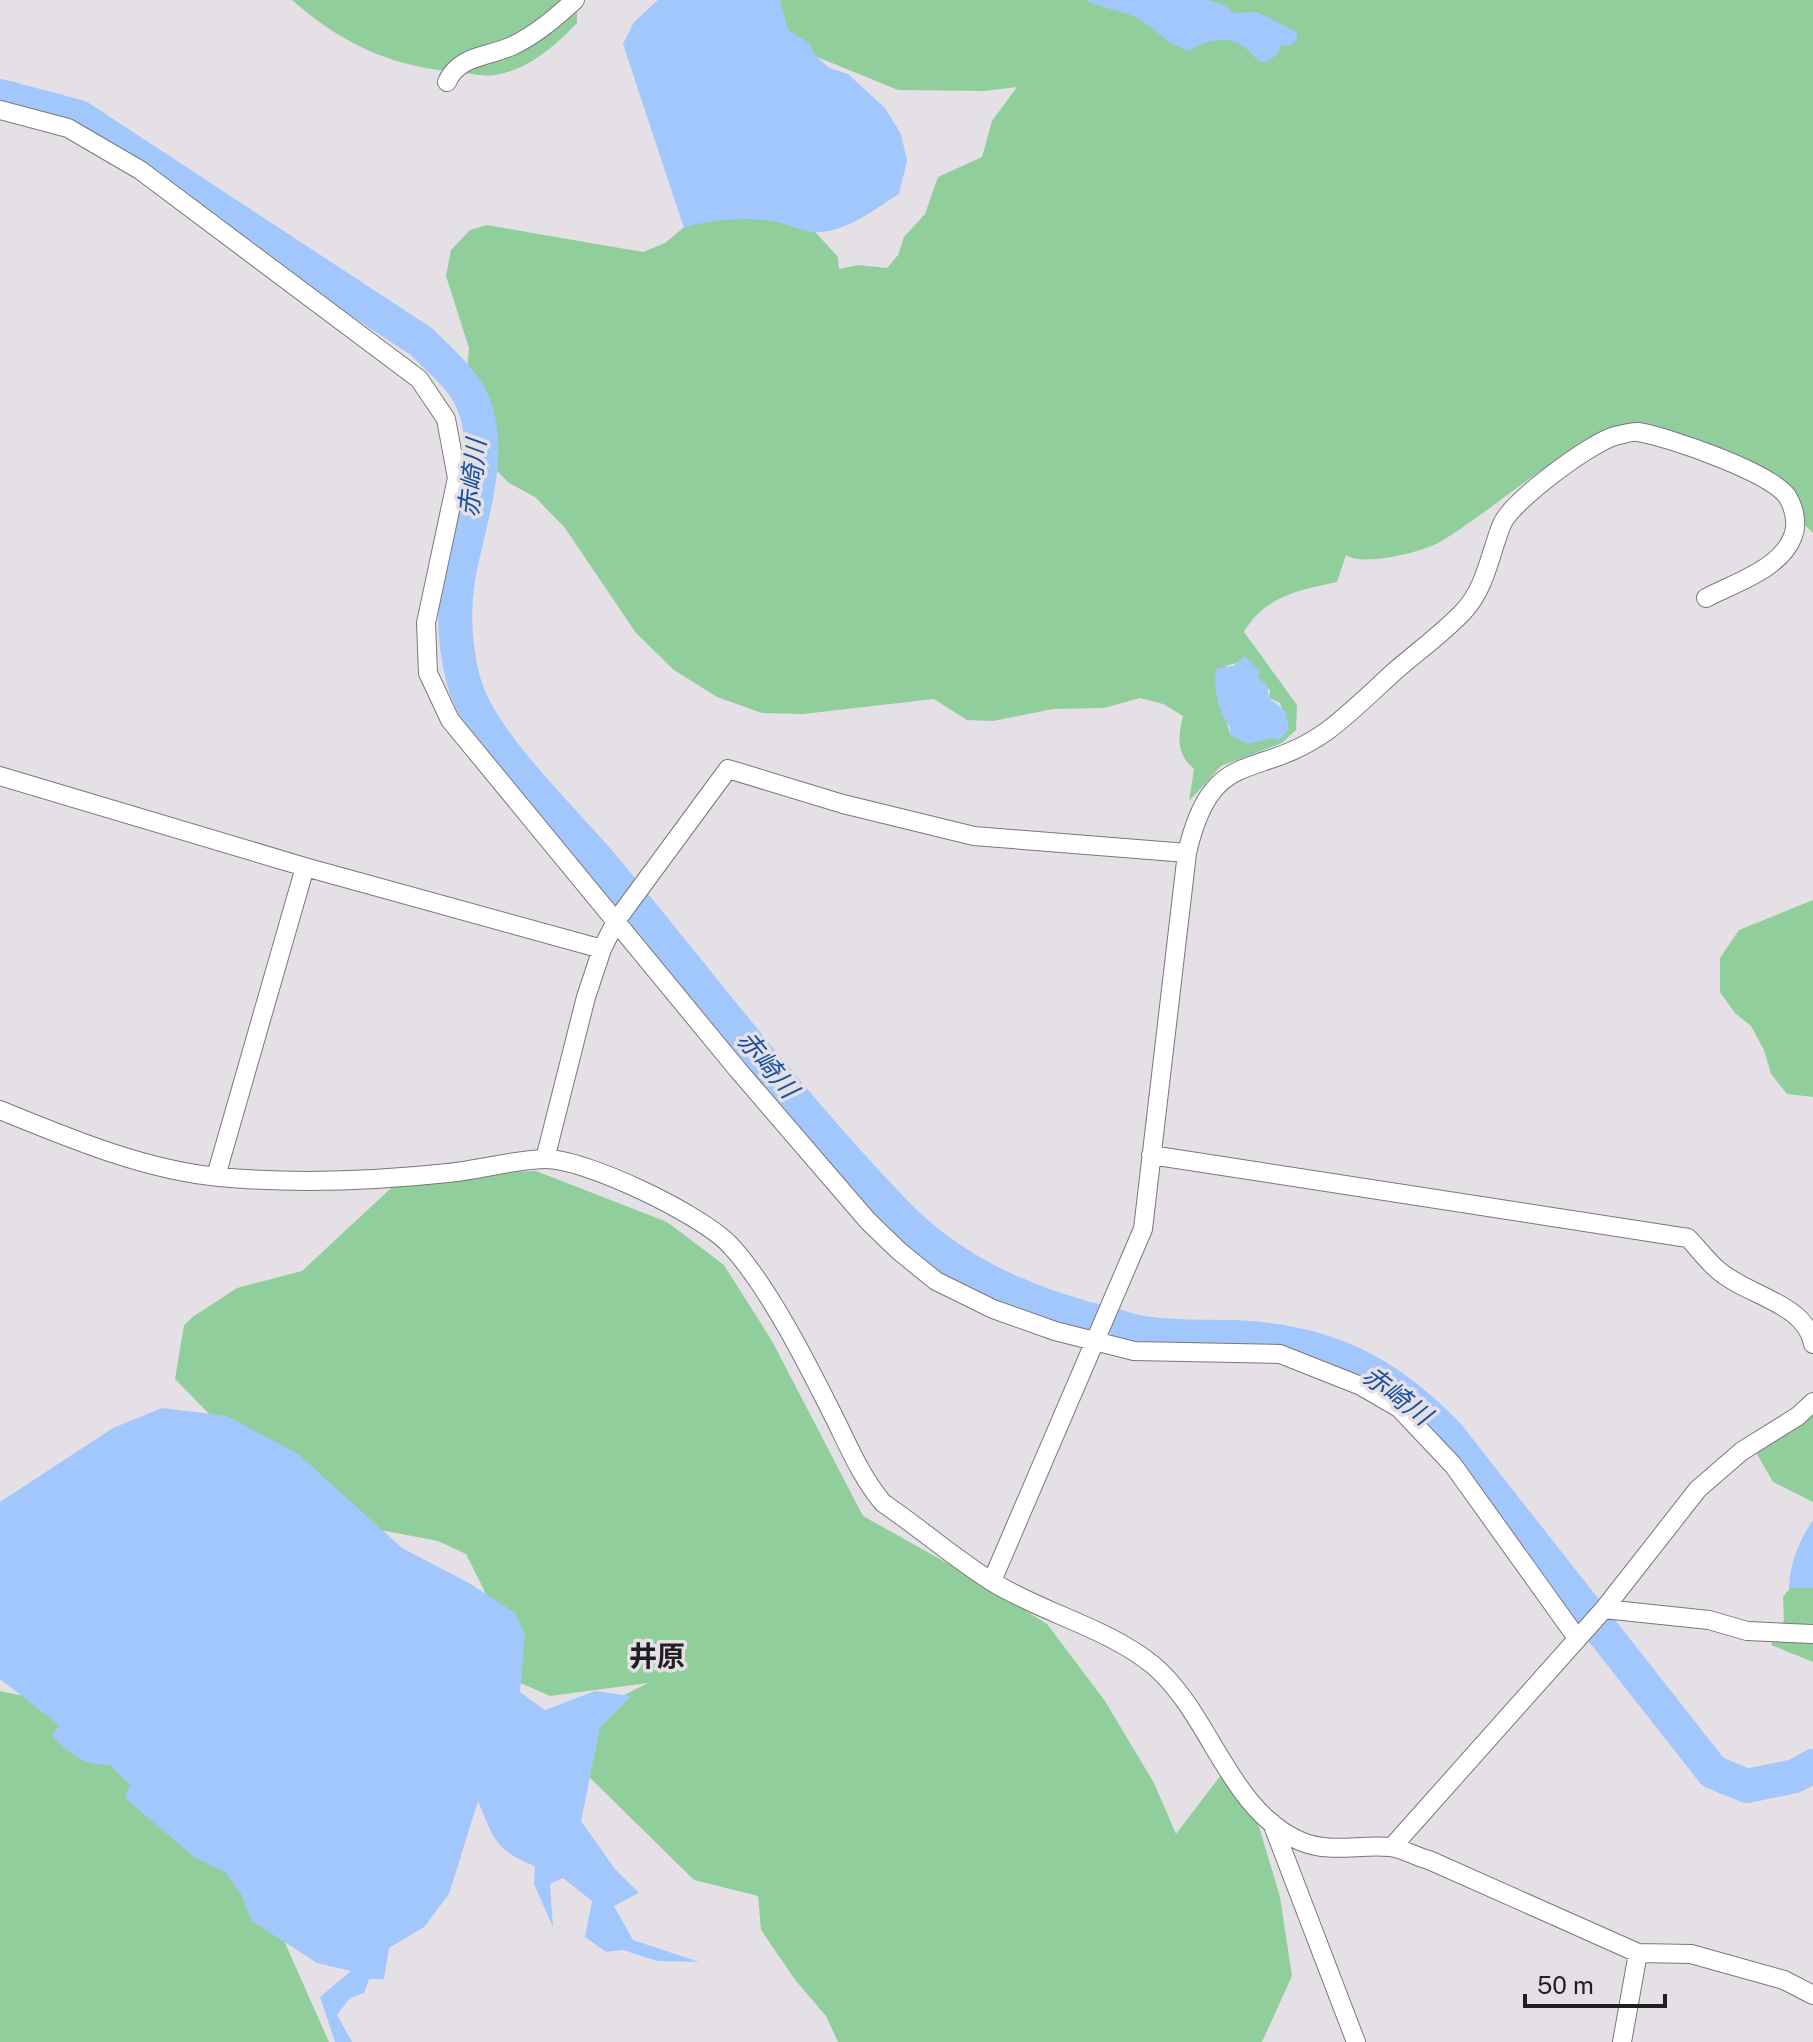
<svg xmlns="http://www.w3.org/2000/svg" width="1813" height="2042" viewBox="0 0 1813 2042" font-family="'Public Sans','Noto Sans JP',sans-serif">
	<rect width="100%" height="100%" fill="#e4e0e6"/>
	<path fill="#90cf9c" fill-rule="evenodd" d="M292,0H577V23C555,46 528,70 495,75C484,77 469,73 458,72C394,68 340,43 292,0Z
		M767,0H1813V533L1774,495L1730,470L1622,425C1554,452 1502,504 1440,542C1423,552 1362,567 1346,555L1337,582C1299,590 1265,596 1244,632L1297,705L1296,730L1282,743L1221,766L1189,801L1194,769C1176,754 1178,737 1183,716L1163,704L1140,698L1104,708L1053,709L993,721L967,720L934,699L803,714L762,713L717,697L674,670L636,633L565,528L535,497L509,483L492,466L469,430L464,403L469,348L446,276L451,250L470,230L487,225L643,252L665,243L695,218L769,212L809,225L838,257L839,269L858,265L887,268L898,255L904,237L925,214L938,177L982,157L992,121L1017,87L984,91L898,90L800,50ZM1236,663L1270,690L1269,698L1280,703L1288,727C1273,743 1251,741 1231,736L1217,695L1226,666Z
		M1813,900V1097L1787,1094L1771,1074L1764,1050L1751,1026L1735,1013L1720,992V958L1739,930Z
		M536,1171L667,1222L724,1265L772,1341L863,1516L974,1578L1047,1624L1105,1701L1154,1783L1176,1834L1224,1771L1254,1810L1280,1897L1292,1976L1262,2042H838L826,2016L796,1981L761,1930L758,1896L694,1880L580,1768L600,1707L648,1683L550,1696L500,1674L506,1634L466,1554L438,1541L370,1528L224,1429L175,1379L184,1325L194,1316L237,1288L302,1271L404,1176Z
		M1813,1404V1502L1773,1482L1753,1447Z
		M1797,1579L1813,1580V1662L1771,1645L1784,1620L1783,1597Z
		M0,1691L85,1709L273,1916L329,2042H0Z"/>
	<path fill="#a2c7fd" d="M658,0H780L788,30L809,43L815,55L829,68L848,74L885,108L901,134L907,161L899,194C876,208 848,231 820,232C802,232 788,224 772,221C746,217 709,219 684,228L623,44L634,22Z
		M1085,0H1209L1225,5L1234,13L1257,12L1297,32V39L1291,45L1280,46L1277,55L1264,63C1254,59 1252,53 1244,47C1228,35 1205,39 1190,51C1164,44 1157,28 1135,17C1119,10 1101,8 1085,0Z
		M1245,656L1261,672L1257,677L1267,685L1269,698L1285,711L1289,729L1279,740L1272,738L1249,744L1230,736V727C1219,716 1212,683 1217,668L1233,666Z
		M162,1408L227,1416L298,1454L402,1548L469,1583L515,1613L525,1635L520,1692L545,1710L595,1691L631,1696L600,1728L581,1821L615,1869L639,1893L614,1906L633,1940L699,1962L657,1961L623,1950L606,1952L585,1937L592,1901L563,1878L550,1884L553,1927L534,1884L535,1866C495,1851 493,1837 478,1801L449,1894L424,1927L389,1948L384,1979H369L364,1993L350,1998L337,2015L352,2042H335L320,1997L351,1971L317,1963L252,1921L241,1894L225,1872L194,1857L125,1798L130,1785L110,1765C81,1765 71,1755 52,1735L59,1725L0,1679V1502L113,1428Z
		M1813,1520V1588H1789C1790,1562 1799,1541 1813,1520Z"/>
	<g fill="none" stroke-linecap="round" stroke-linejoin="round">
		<path stroke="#a2c7fd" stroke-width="34" d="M0,96L79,117L422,342C437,358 455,372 467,391C500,446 467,523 458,579C453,612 455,647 463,679C480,744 565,819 608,872C702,985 791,1104 893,1210C952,1273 1029,1305 1111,1325C1122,1327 1133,1332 1144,1333C1173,1338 1205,1336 1235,1337C1326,1341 1386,1371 1448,1435L1713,1772L1747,1786L1795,1776L1813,1766"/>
		<g stroke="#7a777c" stroke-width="20">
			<path id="street" d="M447,82C459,55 488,57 512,46C536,35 556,17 575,0
				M0,110L68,128L140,170L419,379L446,419L457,478L426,623L428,673L450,720L738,1070L868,1221L899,1251L936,1281L993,1309L1055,1331L1134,1351L1280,1354L1361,1386L1399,1408L1453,1465L1577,1638
				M0,776L305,867L602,949
				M0,1110C69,1138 144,1170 219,1177C295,1184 373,1181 448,1173C480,1170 512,1160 544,1159C585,1158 700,1214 729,1244C769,1286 811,1371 838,1425C851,1452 863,1479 883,1503C920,1528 954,1558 991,1581C1042,1613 1106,1627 1153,1665C1211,1714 1228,1809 1300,1841C1330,1854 1358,1844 1390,1847C1402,1848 1416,1857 1429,1860L1638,1953L1691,1954L1784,1980L1813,1995
				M1151,1155L1688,1238C1698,1248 1707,1261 1718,1270C1747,1296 1806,1303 1813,1344
				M545,1159L586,997L602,949L616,921L728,769L843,804L974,836L1187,853
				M216,1176L305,867
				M992,1581L1143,1229L1187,853C1212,744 1256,782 1327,731C1351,713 1373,691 1395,671C1417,652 1443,633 1463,612C1486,588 1490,553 1502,524C1512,501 1590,443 1615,436C1622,435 1631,431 1638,432C1669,437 1769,472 1787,496C1794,507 1798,524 1793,536C1781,569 1734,583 1706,598
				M1604,1609L1709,1620L1747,1631L1813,1634
				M1272,1823L1356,2042
				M1392,1847L1604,1609L1698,1489L1742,1451L1798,1416L1813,1402
				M1622,2042L1638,1953"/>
		</g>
		<use href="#street" stroke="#fff" stroke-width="18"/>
	</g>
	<g text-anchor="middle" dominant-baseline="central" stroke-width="7" stroke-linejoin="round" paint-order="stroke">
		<g font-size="26" font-style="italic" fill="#19519e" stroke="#e4e0e6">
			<text transform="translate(472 478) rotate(-84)">赤崎川</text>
			<text transform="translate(768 1064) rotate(50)">赤崎川</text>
			<text transform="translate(1397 1395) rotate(37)">赤崎川</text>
		</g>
		<g font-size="28" font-weight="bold" fill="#211f21" stroke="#e4e0e6">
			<text x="657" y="1655">井原</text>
		</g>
	</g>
	<path d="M1525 1994v12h140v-12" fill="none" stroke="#211f21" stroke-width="4"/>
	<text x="1537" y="1994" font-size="24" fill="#211f21" stroke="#e4e0e6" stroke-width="6" paint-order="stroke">50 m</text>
</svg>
